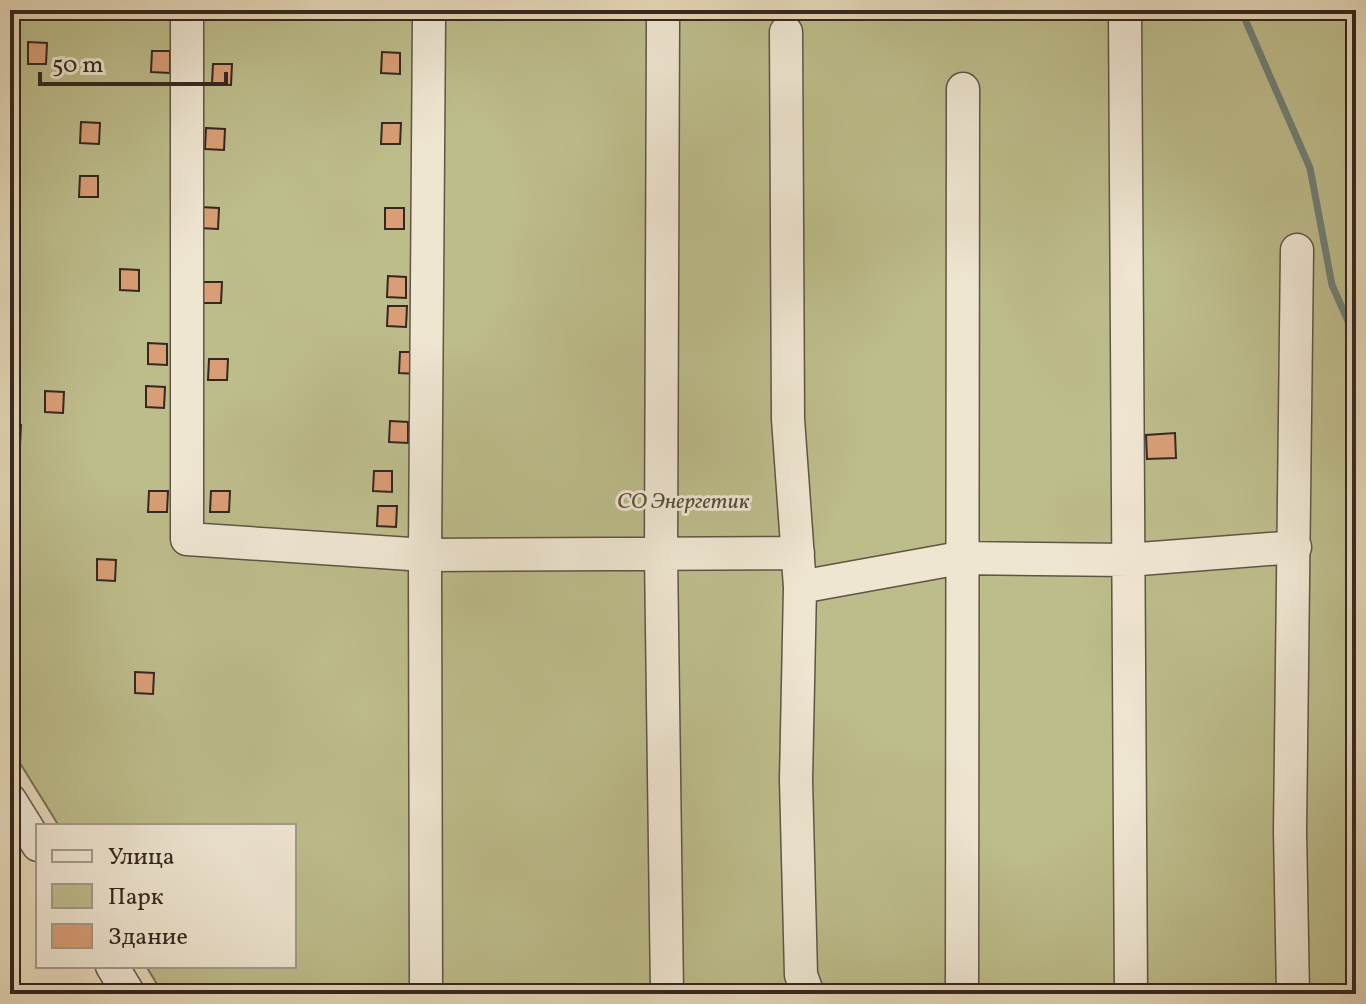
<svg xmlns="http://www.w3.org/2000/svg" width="1366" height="1004" viewBox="0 0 1366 1004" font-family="Vollkorn,serif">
	<rect width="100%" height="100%" fill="#e6d8ba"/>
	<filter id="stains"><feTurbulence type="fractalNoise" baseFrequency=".0025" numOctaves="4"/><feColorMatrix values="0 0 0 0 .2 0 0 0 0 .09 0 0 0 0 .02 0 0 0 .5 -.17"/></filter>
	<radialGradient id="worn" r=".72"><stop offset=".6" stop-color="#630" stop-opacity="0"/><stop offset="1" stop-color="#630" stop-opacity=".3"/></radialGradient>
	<path fill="#bdbc8b" stroke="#787256" stroke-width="2" d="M10,10H1356V994H163L146,966H294V826H59L10,747Z"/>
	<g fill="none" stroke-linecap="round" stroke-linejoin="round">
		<path stroke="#6f8076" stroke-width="7" d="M1241,10L1310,168L1332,285L1356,339"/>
	</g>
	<path fill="#d99e76" stroke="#342820" stroke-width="2" d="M28,42L47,43L46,64H28Z
		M152,51H170V73L151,72Z
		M382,52L400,53V74L381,73Z
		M213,64H232L231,85L212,84Z
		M81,122L100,123L99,144L80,143Z
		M382,123H401L400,144H381Z
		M206,128L225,129L224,150L205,149Z
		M80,176H98V197H79Z
		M200,207L219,208L218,229L199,228Z
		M385,208H404V229H385Z
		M120,269L139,270V291L120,290Z
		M388,276L406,277V298L387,297Z
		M203,282H222L221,303H202Z
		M388,306H407L406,327L387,326Z
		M148,343L167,344V365L148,364Z
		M400,352H419L418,374L399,373Z
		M209,359H228L227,380H208Z
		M146,386L165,387L164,408L146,407Z
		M45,391L64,392L63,413L45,412Z
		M390,421L408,422V443L389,442Z
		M10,424L21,425L20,446L10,445Z
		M1175,433L1176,458L1147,459L1146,435Z
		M374,471H392V492L373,491Z
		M149,491H168L167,512H148Z
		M211,491H230L229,512H210Z
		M378,506H397L396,527L377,526Z
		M97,559L116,560L115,581L97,580Z
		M135,672L154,673L153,694L135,693Z"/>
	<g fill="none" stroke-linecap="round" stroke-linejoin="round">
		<g stroke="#605446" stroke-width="35">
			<path id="minor" d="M187,10V539L425,555L798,553
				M1125,10L1131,994
				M663,18L661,554L667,994
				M786,32L788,419L800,587L796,780L801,975L808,994
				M800,587L960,558L1127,560L1295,547
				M10,800L38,845
				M112,966L129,994
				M426,994L425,555L429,17
				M962,994L963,89
				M1293,994L1290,831L1297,250"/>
		</g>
		<use href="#minor" stroke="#efe6d2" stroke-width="32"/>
	</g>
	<g text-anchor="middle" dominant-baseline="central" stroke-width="6" stroke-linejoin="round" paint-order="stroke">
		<g font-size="22" font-style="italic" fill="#564d3b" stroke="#efe6d2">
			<text x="683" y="502">СО Энергетик</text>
		</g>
	</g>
	<rect width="1366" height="1004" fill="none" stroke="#e6d8ba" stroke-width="40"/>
	<rect x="12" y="12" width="1342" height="980" fill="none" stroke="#342820" stroke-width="4"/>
	<rect x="20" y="20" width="1326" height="964" fill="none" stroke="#342820" stroke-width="2"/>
	<rect x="36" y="824" width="260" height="144" fill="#efe6d2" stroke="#a49a8b" stroke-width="2"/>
	<rect x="52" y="850" width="40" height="12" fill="#efe6d2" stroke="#a49a8b" stroke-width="2"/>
	<text x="108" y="864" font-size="24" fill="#342820">Улица</text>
	<rect x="52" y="884" width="40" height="24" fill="#bdbc8b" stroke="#a49a8b" stroke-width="2"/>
	<text x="108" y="904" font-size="24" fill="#342820">Парк</text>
	<rect x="52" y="924" width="40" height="24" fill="#d99e76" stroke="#a49a8b" stroke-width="2"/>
	<text x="108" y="944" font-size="24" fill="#342820">Здание</text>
	<path d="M40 72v12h186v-12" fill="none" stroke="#342820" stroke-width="4"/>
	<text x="52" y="72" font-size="24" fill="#342820" stroke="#efe6d2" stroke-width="6" paint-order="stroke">50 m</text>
	<rect width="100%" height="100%" filter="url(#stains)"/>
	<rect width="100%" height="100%" fill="url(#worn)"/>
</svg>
